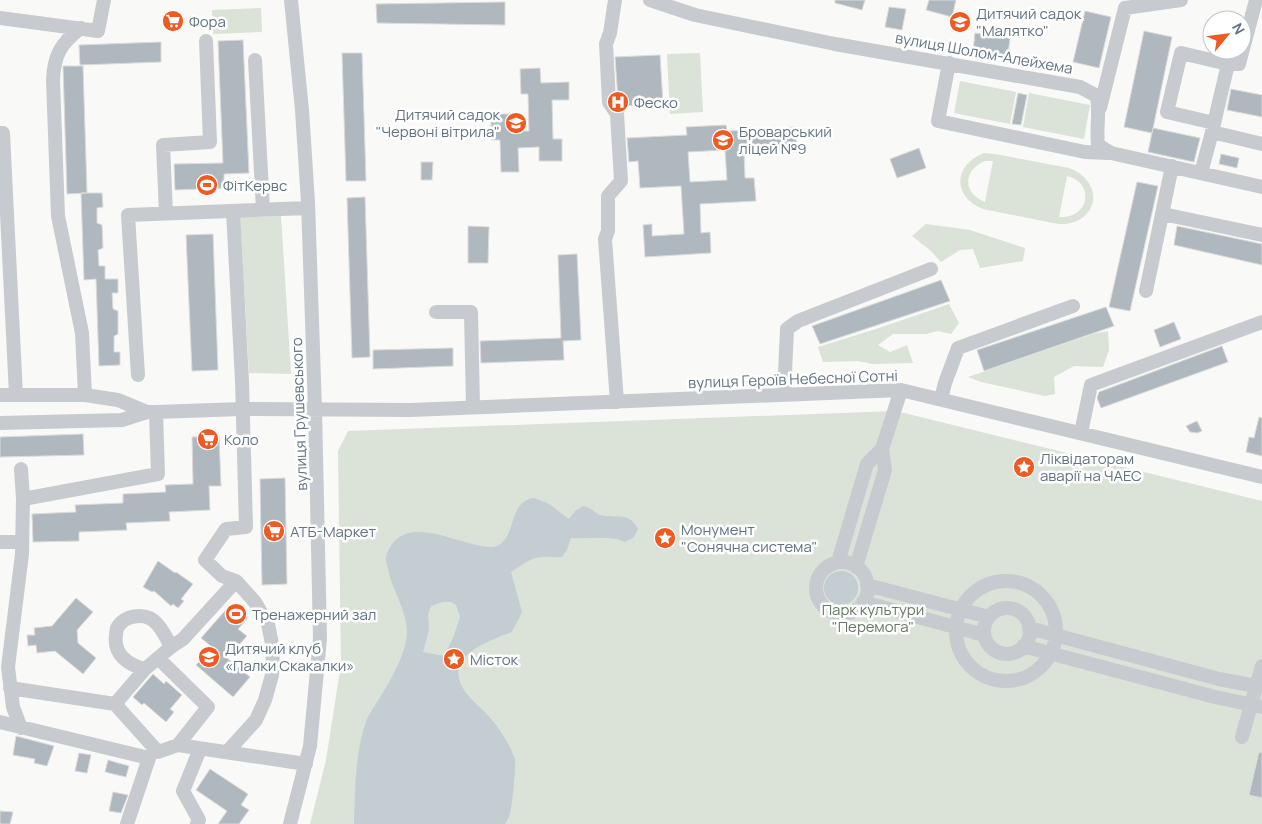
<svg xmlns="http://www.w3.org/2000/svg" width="1262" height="824" viewBox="0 0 1262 824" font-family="Manrope,sans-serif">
	<rect width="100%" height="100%" fill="#f9f9f7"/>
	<path fill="#dbe2d7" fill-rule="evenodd" d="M261,8L262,32L213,34L212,10Z
		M700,53L703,112L670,114L667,54Z
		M960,81L1016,92L1010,124L954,113Z
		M1029,93L1090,105L1084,139L1023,127Z
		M984,153L995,154L1069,168C1107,182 1098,226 1058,224L983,209C952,197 953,165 984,153ZM985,161H993L985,202C962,193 963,170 985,161ZM1067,176C1095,182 1090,219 1059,217Z
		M281,216L291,374L249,373L240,217Z
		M926,224L970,230L1025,248L1023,261L980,268L973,249L960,250L941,262L931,251L912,236Z
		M949,304L959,323L951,334L938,331L926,334H893L878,345L890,352L907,345L913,363L872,364L858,361L823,362L818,347L879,328Z
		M1108,331L1109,350L1103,367L1074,366L1054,377L1055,394L1045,396L981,382L968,377L1093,334Z
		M896,411L1262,501V824H310L326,760L341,664L338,451L348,431Z"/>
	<path fill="#c3cdd2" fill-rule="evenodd" d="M534,498L549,504L569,519L575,511L583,506C593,508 594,513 600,515C615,519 629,511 638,529L634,537L625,542C610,535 589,539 571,538L567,550L562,557C555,558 548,556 541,557C530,558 520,566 511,572L522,612L512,632C494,639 453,652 459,678C462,695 482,707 492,720C500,729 512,748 515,760C516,766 512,807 510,814C509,817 507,821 505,824H354C355,790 355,751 367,719C370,712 375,705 379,699C390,681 402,661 406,641C412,616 391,591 388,568C387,565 385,560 386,557C387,551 393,541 398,538C420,522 458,543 482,546C488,547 492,548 497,546C517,537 508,501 534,498ZM443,602H451L456,605L460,617L453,638L444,656L423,652L429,630L428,615L431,606Z
		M824 588a17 17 0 1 1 34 0a17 17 0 1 1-34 0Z"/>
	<path fill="#afb8be" stroke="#dbdbd9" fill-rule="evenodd" d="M835,0H865L862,10L835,3Z
		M929,0H956L952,17L926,10Z
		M505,2V25L377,23L376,4Z
		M889,7L906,9L902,30L885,27Z
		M1085,11L1111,17L1099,68L1073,62Z
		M1144,31L1172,37L1152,133L1124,127Z
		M975,33L1010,38L1008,55L973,51Z
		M243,40L249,173L224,174V188L175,190L174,164L223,163L218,41Z
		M161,42V62L80,65L79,45Z
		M342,53H362L366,181H346Z
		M660,55L663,104L622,106L618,99L615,57Z
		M63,66H83L87,193L67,194Z
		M540,68L541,83L569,82V100H552L553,139H562V161H539V147L518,148L519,172H501L500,140H491V114H509V131H529L528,94H521L520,69Z
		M1231,89L1262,95V117L1227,110Z
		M1018,93L1027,95L1021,125L1012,124Z
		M726,125L727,131L795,127L797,152L744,154L745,178H754L756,201L700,204L701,233L710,232L711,253L645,257L643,225L652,224V236L684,234L681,186L640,188L638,161L629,162L627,138L687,135L686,127ZM725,150L727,180L690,182L688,152Z
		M1153,128L1200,138L1194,162L1148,152Z
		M919,148L926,168L897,178L890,159Z
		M1221,154L1239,158L1237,168L1219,164Z
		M421,162H433L432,180H421Z
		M1137,182L1158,186L1130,311L1109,307Z
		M81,193H102L103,207L97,208V223L102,225L103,248L98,250L99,266H105V279H118V293H112L113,309L118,311V334L114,336V352H120V365L99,366L96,279L84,280Z
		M365,197L370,357L352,358L347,198Z
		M468,226L489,227L488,263H468Z
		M1177,226L1262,244V265L1174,245Z
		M213,234L218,370L192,371L186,235Z
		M577,254L581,340L563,341L564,360L481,363L480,341L561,338L558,255Z
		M941,280L950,301L820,344L812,326Z
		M1106,307L1114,326L984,371L977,350Z
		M1174,322L1181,339L1160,347L1154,330Z
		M1222,346L1228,362L1101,408L1097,398L1099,392Z
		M453,348V366L373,369V350Z
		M1259,417L1262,418V456L1246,452L1249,437L1254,438Z
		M1197,421L1202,431L1197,433L1190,432L1186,426Z
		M83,434L84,455L0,457V437Z
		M219,436L221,486H209L210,510L169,512L170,521L126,523L127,530L79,532V541L33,542L32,514L76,512L75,505L123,503V494L166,492L165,485L193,484L192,437Z
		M285,478L287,584L262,585L260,479Z
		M158,561L175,573L176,572L193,584L181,599L184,601L178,608L173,604L171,606L154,591L152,592L143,587Z
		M76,598L93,612L77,630L78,643L96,658L83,674L55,651L37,653L36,645L28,646L27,635H35L34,628L52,626Z
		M231,604L248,618L238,629L247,636L227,658L250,677L233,697L196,665L212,647L201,638Z
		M153,674L164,684L166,681L182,695L170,709L174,712L166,722L144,703L142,705L133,697Z
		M16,736L54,746L47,766L34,763L35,759L13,755Z
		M1259,752L1262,753V798L1249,795Z
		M79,753L91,755L87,773L75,771Z
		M108,760L129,766L126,777L105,772Z
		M210,769L248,794L241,805L249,810L239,824H218L227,811L196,790Z
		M113,792L128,795L121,813L109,811Z
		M0,811L13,812L10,824H0Z"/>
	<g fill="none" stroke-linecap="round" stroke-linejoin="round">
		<path stroke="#c7cbcf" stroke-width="14" d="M615,0L610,33L606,44L609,102L617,114L621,181L608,196V231L605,239L617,402
			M650,0L695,15L835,44L1080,87L1097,96C1100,114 1096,128 1098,145L1111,153L1262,187
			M0,18L98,31L104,0
			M81,28C61,43 54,55 53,80L58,216L82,333L85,395
			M255,60L263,210
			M949,63L938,121L1085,152L1108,153
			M1228,64H1239L1256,0
			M1100,108L1125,8L1181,0
			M1212,132L1262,144
			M0,133H3L16,395
			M1201,173L1212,132L1228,64L1181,53L1167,112L1214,123
			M166,213L163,145L210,142L206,41
			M1163,214L1262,235
			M1146,291L1172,166
			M436,312H471L473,407
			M138,375L128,215L308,208
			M0,395H85L118,400L147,412H156L242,409L411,410L901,390L1262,477
			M784,395L787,329L798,321L931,269
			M941,399L945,383L958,348L1073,306
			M0,423L122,420L147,412
			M1081,433L1091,385L1262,322
			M23,499L158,474L156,412
			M0,542H22
			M838,562L867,464L882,449L901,390
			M816 588a26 26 0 1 1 52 0a26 26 0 1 1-52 0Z
			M856,567L885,470L882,449
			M956 631a50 50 0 1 1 100 0a50 50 0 1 1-100 0Z
			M867,585L989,617
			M863,602L984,635
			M984 631a23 23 0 1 1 46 0a23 23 0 1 1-46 0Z
			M1029,628L1219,679L1256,686
			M1023,646L1215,697L1262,707
			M158,658L208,707L178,745
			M145,669C128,665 113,654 116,635C116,635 117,628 117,628C125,614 147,612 157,624C163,630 167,639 171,647
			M10,688L115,704L158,752L178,745L306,764
			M115,704L145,669L171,647L183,639L236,581
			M0,722L149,758L127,824
			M21,728L13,707L8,667L22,554L23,499L21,469
			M1242,737L1262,666
			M227,752L256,720L265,700L272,675L273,649L268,624L255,602L236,581L222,576L205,560L226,529L246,527L242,381L233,211
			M197,824L199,820L183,791L200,749
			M290,824L310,746L320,638L315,409L308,202L302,110L291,0"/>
	</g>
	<defs>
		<g id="supermarket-disc" transform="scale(1.125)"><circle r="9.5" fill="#ef5a22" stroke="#fff"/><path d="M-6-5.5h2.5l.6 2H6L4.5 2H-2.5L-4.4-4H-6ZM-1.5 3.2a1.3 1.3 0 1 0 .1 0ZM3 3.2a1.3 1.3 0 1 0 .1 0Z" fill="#fff"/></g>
		<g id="school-disc" transform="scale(1.125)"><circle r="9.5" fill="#ef5a22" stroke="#fff"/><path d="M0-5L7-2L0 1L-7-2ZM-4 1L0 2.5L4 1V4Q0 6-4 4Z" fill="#fff"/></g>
		<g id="hospital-disc" transform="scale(1.125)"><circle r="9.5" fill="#ef5a22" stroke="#fff"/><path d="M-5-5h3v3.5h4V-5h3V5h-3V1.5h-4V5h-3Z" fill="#fff"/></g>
		<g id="stadium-disc" transform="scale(1.125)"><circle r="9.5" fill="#ef5a22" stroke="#fff"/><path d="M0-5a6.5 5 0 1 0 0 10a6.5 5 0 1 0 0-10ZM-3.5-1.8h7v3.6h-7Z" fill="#fff"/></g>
		<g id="sight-disc" transform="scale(1.125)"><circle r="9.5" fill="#ef5a22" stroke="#fff"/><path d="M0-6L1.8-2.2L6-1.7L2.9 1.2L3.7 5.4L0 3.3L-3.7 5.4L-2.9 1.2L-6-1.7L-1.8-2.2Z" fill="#fff"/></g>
	</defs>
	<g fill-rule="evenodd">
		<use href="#supermarket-disc" x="173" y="21"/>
		<use href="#school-disc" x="960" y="22"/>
		<use href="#hospital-disc" x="618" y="102"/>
		<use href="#school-disc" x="516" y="123"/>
		<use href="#school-disc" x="723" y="140"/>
		<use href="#stadium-disc" x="207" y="185"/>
		<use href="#supermarket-disc" x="208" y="439"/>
		<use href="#sight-disc" x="1024" y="467"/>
		<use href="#supermarket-disc" x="274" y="531"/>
		<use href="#sight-disc" x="665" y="538"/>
		<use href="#stadium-disc" x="236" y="614"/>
		<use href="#school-disc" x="209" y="657"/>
		<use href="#sight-disc" x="454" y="659"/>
	</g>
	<g text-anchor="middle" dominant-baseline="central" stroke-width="5" stroke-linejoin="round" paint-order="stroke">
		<g font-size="15" fill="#627484" stroke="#fff" text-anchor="start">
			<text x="976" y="13">Дитячий садок<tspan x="976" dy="17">"Малятко"</tspan></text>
			<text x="189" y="21">Фора</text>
			<text x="634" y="102">Феско</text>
			<text x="500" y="114" text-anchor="end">Дитячий садок<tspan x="500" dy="17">"Червоні вітрила"</tspan></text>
			<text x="739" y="131">Броварський<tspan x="739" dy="17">ліцей №9</tspan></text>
			<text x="223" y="185">ФітКервс</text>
			<text x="224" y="439">Коло</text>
			<text x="1040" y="458">Ліквідаторам<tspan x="1040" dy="17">аварії на ЧАЕС</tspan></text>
			<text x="681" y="529">Монумент<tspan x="681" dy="17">"Сонячна система"</tspan></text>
			<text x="290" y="531">АТБ-Маркет</text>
			<text x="252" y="614">Тренажерний зал</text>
			<text x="225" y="648">Дитячий клуб<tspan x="225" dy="17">«Палки Скакалки»</tspan></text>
			<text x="470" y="659">Місток</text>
		</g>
		<g font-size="15" fill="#627484" stroke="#fff">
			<text transform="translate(984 53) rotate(10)">вулиця Шолом-Алейхема</text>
			<text transform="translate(793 379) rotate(-2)">вулиця Героїв Небесної Сотні</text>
			<text transform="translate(299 414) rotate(-92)">вулиця Грушевського</text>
		</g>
		<g font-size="15" fill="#667a62" stroke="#fff">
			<text x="873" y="609">Парк культури<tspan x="873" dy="17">"Перемога"</tspan></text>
		</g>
	</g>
	<g transform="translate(1227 35) rotate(61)"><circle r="24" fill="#ffffff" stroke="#c0c7ce"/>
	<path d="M0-4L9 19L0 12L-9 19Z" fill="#ef5a22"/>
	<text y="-8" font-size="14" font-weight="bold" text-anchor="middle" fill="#627484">N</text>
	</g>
</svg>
